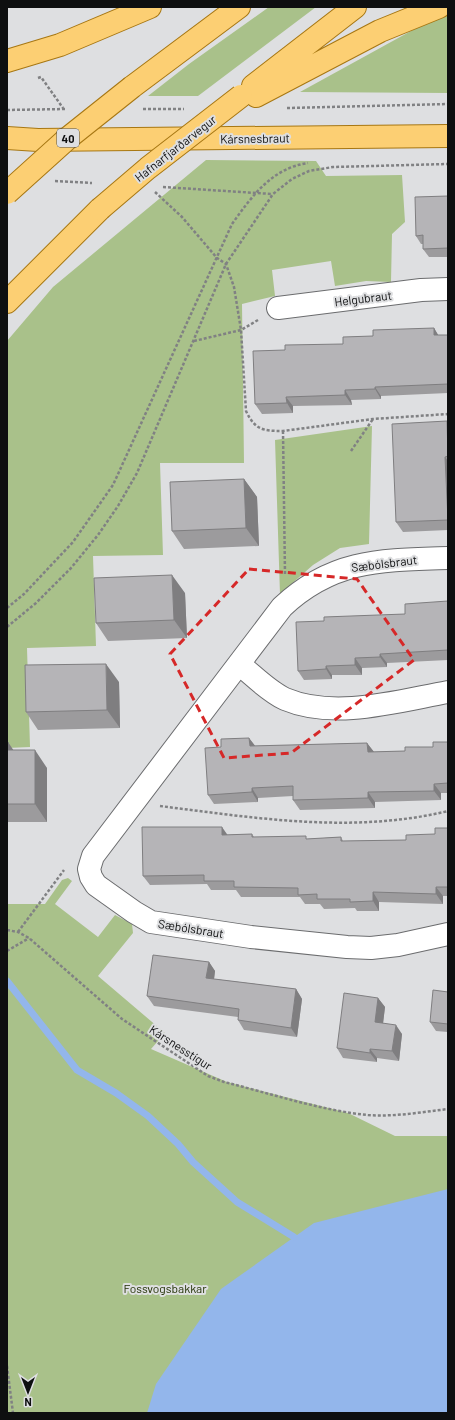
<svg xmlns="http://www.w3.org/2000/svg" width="455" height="1420" viewBox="0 0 455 1420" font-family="Barlow,sans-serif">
	<rect width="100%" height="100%" fill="#dedfe1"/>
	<path fill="#a9c18a" d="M269,7H316L198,96H148L189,64Z
		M448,14V93L300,92L431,20Z
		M206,160L316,161L326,176L402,175L405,222L392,234L391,282L366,281L335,286L331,261L272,270L275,296L242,304L244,463H160L163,555L93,556L96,646L27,648L30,747L7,748V341L53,287Z
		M372,426L369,544L340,548L313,565L280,594L275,440Z
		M68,878L72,881L55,904L98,937L115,915L132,924L133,933L98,976L165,1033L151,1049L227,1082L348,1113L395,1136H448V1413H7V904H45L62,880Z"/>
	<path fill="#93b6eb" d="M448,1189V1413H147L156,1384L221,1289L314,1223Z"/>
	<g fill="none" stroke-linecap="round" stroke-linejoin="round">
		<path stroke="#93b6eb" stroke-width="7" d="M7,981L77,1070L116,1093L148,1116L178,1144L193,1162L237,1202L294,1237"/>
		<g stroke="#6b6c6e" stroke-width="24">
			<path id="minor" d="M278,308L421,290L448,289
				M448,558C382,560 333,559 282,607L93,856L89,869L91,877L96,885L134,912L151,922L251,937L347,947L371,948L398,945L448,934
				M239,664C254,676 268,691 285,699C335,720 398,701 448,692"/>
		</g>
		<g stroke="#a77713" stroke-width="24">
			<path id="primary" d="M7,61L60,45L150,7
				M253,86L355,7
				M132,87L239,7
				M256,96L380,31L439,7
				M7,138L38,140L448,136
				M7,302L100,209"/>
		</g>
		<path stroke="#808183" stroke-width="2.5" stroke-dasharray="3 2" stroke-linecap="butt" d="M38,78L41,77L63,108
			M287,108L448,104
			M143,109H184
			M7,110L66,109
			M55,181L92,183
			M163,187L272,194
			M155,192L182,217L217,258L226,264L234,287L241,330L246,411C255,430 263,431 283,431L373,419L448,414
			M194,341L241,330L258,320
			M283,431L285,574
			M351,451L373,419
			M7,608L24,594L73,542L113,485L232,224C252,196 272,168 308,163
			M7,627L36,603L71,568L98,535L118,506L137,473L226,264L273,194L292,179L309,171L333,167L448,164
			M160,806C255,818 353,834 448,811
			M7,930L18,932L29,938L122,1019L208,1076L224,1082C269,1093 323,1111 368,1115C395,1117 422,1112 448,1109
			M18,932L64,870
			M7,951L29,938
			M7,1366L13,1413"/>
		<use href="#minor" stroke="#fff" stroke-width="22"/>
		<use href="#primary" stroke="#fccf73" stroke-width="22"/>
		<g stroke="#a77713" stroke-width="24" stroke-linecap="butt">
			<path id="primary-bridge" d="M7,193L68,138L132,87
				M100,209L148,168L241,96"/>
		</g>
		<use href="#primary-bridge" stroke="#fccf73" stroke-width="22"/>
	</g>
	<path fill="#9c9b9d" d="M448,196V257H429L423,249V244H421L416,236Z
		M434,328L438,335H448V393L381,396V399L351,400L352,405L293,406V413L262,414L255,404L285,350L343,344L373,336Z
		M448,422V530L403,532L396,522Z
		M244,479L257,497L259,546L184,549L172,531Z
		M185,593L187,638L108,641L96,623Z
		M448,601V660L387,663V667L362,668V675H332V679L304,680L298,671L324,621L405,614Z
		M119,682L120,728L38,730L26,712Z
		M249,738L255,746L367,743L374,752L405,751L433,747L448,742V793H441V800L375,802V808L300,810L293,800V796L258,798V802L214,804L208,795L221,747Z
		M7,742L13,750L47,768V822H7Z
		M448,828V896H443V904L379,902V911H357L355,908L324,909L320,904H305L300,897H241L236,890H211L207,884L150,885L143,876L227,835L252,834L254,837L307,839L341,837L343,841L406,840L435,834Z
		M209,962L215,971L214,979L296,989L302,999L297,1037L244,1030L238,1020V1017L154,1006L147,996Z
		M448,992V1032L436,1031L430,1022Z
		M378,998L385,1007L383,1023L402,1034L399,1061L377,1058V1062L343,1058L337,1048Z"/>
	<path fill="#7f7e80" d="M434,328L440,338L434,335Z
		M375,387L381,396V399L375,389Z
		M345,390L351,400L352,405L345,395Z
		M286,397L293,406V413L287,403Z
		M445,457L448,461V521V520Z
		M244,479L257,497L259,546L246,528Z
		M172,575L185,593L187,638L174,620Z
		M380,654L387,663V667L380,657Z
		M355,658L362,668V675L355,665Z
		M106,664L119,682L120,728L107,710Z
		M326,666L332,675V679L326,669Z
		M249,738L256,747L250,746Z
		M8,742L20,760L8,750Z
		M367,743L374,752H368Z
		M35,750L47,768V822L35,804Z
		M434,784L441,793V800L434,791Z
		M252,788L258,798V802L252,792Z
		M368,792L375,802V808L368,798Z
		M222,827L229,837L222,835Z
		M436,887L443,896V904L436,894Z
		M373,892L379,902V911L373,901Z
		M209,962L215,971L213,987L206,978Z
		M296,989L302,999L297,1037L291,1028Z
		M378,998L385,1007L382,1032L375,1022Z
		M396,1025L402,1034L399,1061L392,1051Z
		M370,1049L377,1058V1062L370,1053Z"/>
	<path fill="#b5b4b7" stroke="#7f7e80" d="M448,196V248L423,249V235L416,236L415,197Z
		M434,328V335H448V384L375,387V389L345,390V395L286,397L287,403L255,404L253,351L285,350V345L343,344V337L373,336V330Z
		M447,421L448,456L445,457L448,520L396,522L392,424Z
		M244,479L246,528L172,531L170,482Z
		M172,575L174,620L96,623L94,578Z
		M448,601V650L380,654V657L355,658V665L326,666V669L298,671L296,622L324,621V617L405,614V604Z
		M106,664L107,710L26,712L25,665Z
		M249,738L250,746L367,743L368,752L405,751V747H433V742H448V783L434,784V791L368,792V798L293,800V786L252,788V792L208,795L205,748L221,747V739Z
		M7,742H8V750H35V804H7Z
		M142,827H222V835L252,834V837L306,836V839L341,837V841L406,840V835L435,834V828H448V887H436V894L373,892V901L350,902V899H317V894L298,895V888L234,887V881H204V875L143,876Z
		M153,955L209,962L206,978L296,989L291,1028L238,1020L239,1009L147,996Z
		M433,990L448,992V1024L430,1022Z
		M344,993L378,998L375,1022L396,1025L392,1051L370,1049V1053L337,1048Z"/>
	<path fill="none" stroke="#d62828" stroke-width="3" stroke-dasharray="8 5" stroke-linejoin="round" d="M249,569L357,579L414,660L291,753L224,758L170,654Z"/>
	<g text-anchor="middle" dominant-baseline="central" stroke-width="4" stroke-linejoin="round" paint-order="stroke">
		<rect fill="#dedfe1" stroke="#4c4d4f" stroke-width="1" x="57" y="129" width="22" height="18" rx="3"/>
		<g font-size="11" font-weight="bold" fill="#0e0f10">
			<text x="68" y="138">40</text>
		</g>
		<g font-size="12" fill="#0e0f10" stroke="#dedfe1">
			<text transform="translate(255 138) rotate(-1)">Kársnesbraut</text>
			<text transform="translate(175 148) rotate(-38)">Hafnarfjarðarvegur</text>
			<text transform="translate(363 298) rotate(-7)">Helgubraut</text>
			<text transform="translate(384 563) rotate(-7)">Sæbólsbraut</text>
			<text transform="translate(191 928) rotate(9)">Sæbólsbraut</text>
			<text transform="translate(181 1047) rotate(33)">Kársnesstígur</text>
		</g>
		<g font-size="12" fill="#223104" stroke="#dedfe1">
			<text x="165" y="1288">Fossvogsbakkar</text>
		</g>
	</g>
	<rect width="455" height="1420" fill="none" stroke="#0e0f10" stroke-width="16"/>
	<g transform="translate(28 1392) rotate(180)" stroke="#dedfe1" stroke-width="3" paint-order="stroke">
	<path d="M0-3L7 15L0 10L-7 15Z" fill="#0e0f10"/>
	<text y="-6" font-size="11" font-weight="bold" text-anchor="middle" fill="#0e0f10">N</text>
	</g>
</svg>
